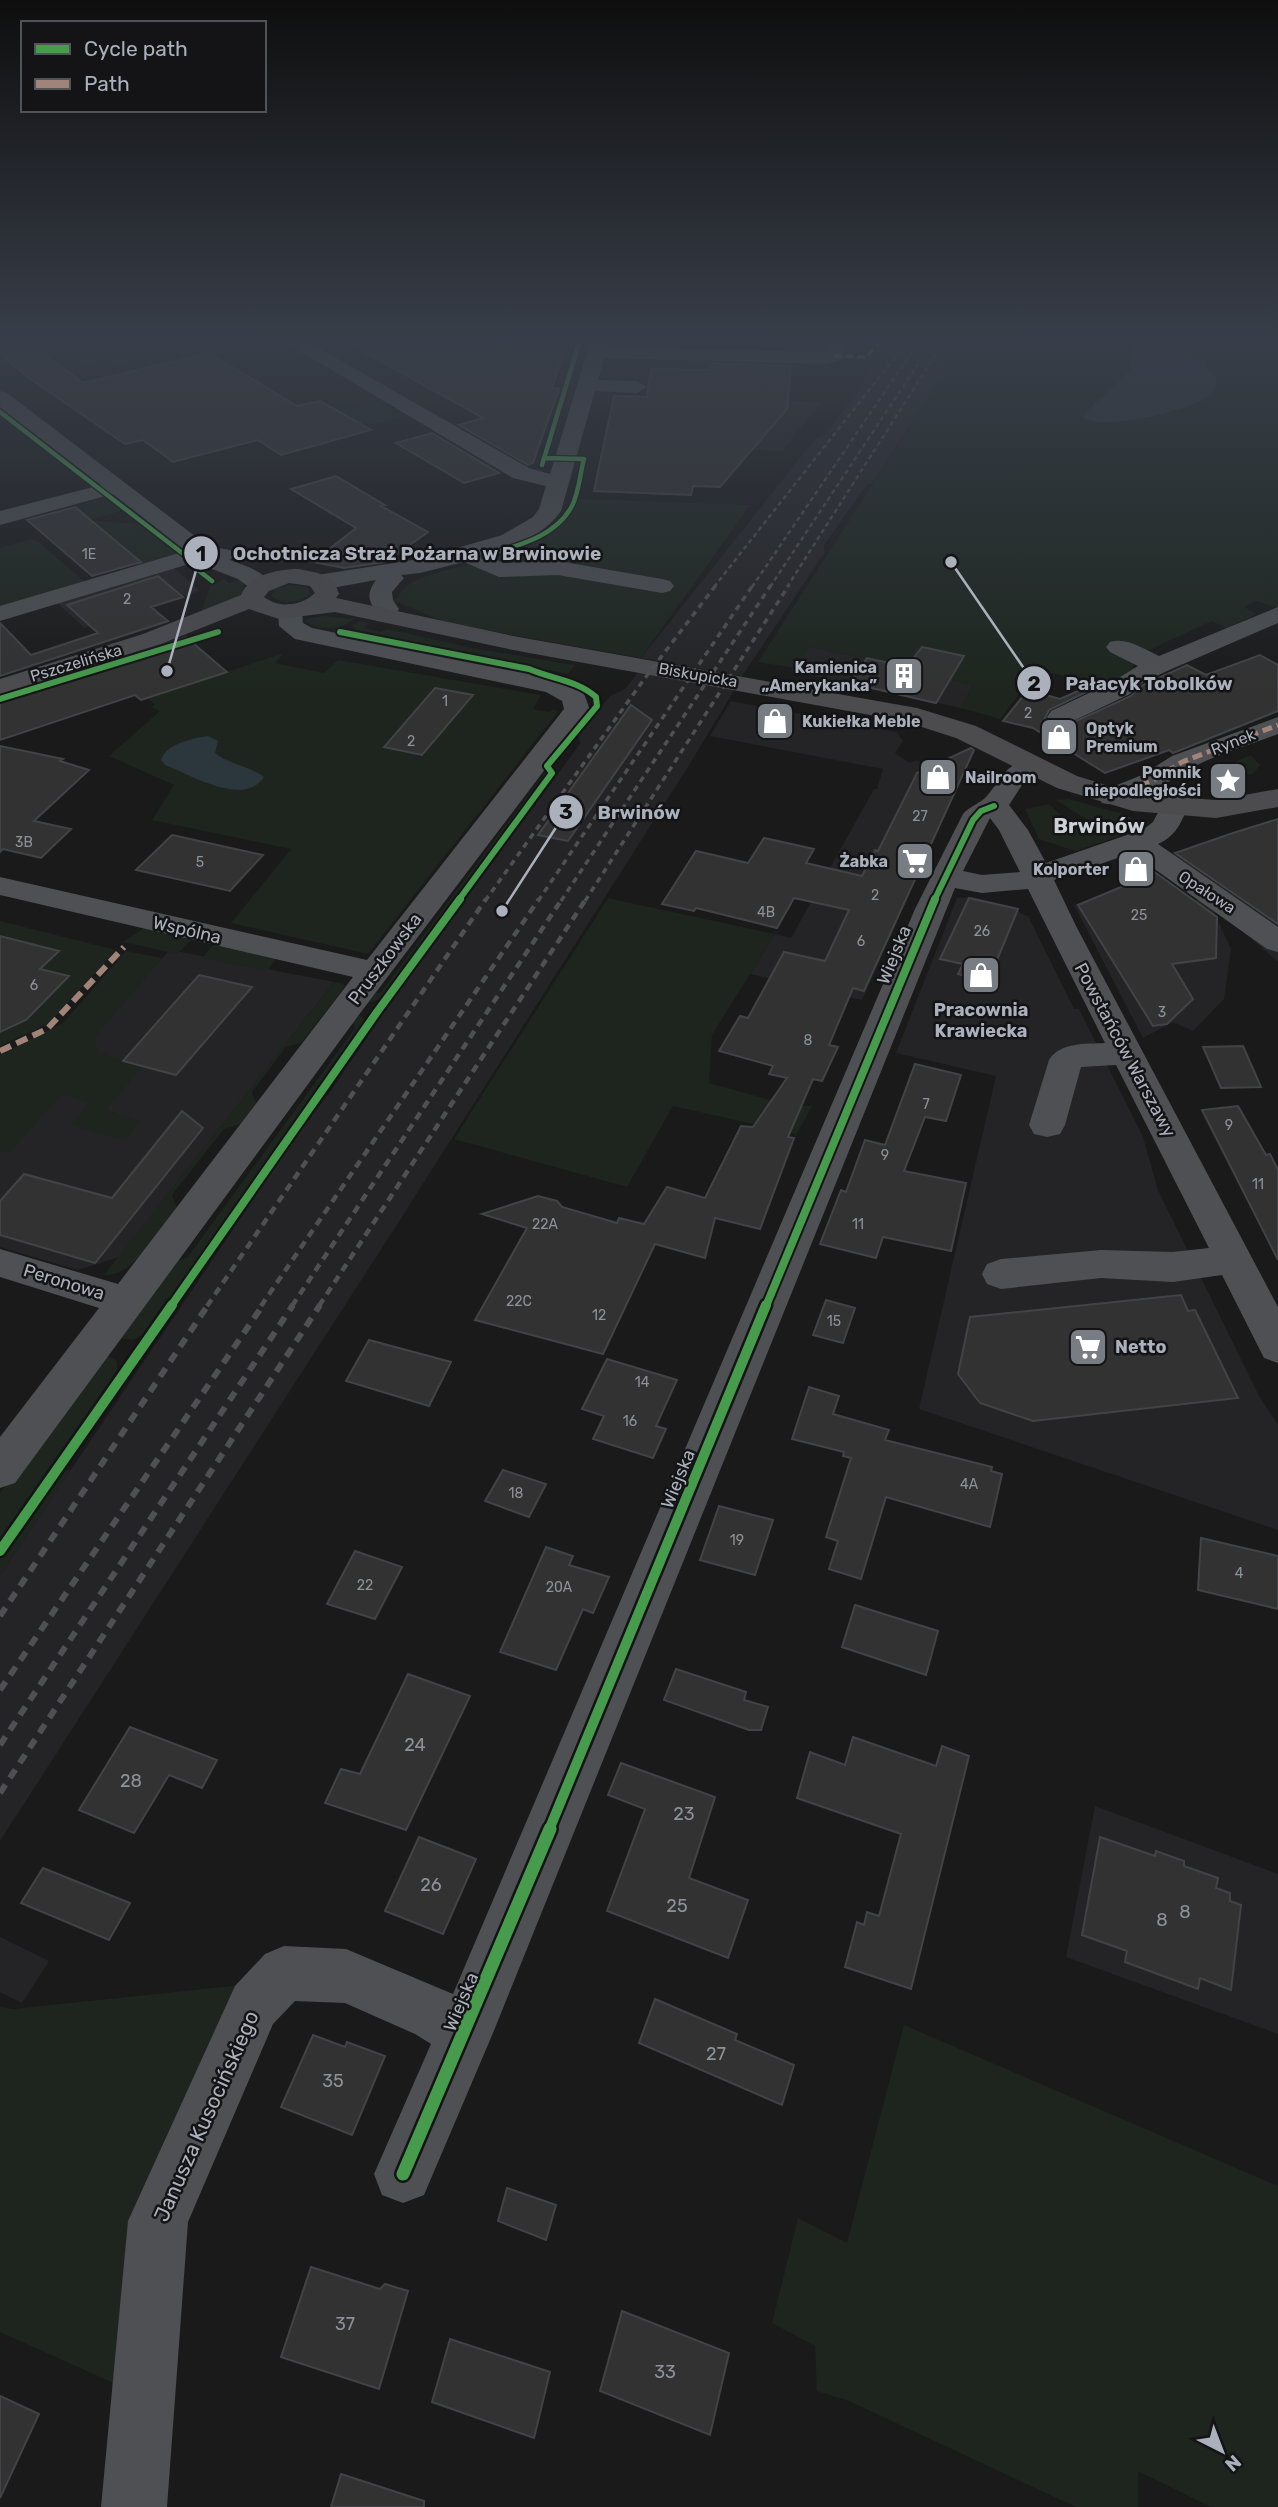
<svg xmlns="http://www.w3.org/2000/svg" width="1278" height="2507" viewBox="0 0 1278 2507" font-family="Rubik,sans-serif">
	<rect width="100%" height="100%" fill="#1a1a1a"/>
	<path fill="#242426" d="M888,343H964L872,484L868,483L824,545L825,552L742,676L641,658L815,439L824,435L866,383L863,379Z
		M685,397L822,402L782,451L675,447Z
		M172,566L200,591L85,628L55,601Z
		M917,646L960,655L944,678L973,685L961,708L791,671L809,647L903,666Z
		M639,671L735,689L691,762L398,1223L0,1841V1575L294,1139L330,1092L420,960L580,744L579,734L610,696L625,689Z
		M731,701L897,732L903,741L895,753L910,763L917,760L955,782L957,787L862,1000L750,974L775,934L791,938L874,789H877L883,769L710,736Z
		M1213,841L1278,908V962L1209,902L1231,949L1224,999L1193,1031L1173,1022L1143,1038L1074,905L1156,874L1191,900H1207L1170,855Z
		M973,897L1015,907L1021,914L1028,916L1074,1009H1079L1143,1137L1158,1190L1260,1398L1278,1424V1530L919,1409L996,1076L896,1053L957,898Z
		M170,950L334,982L119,1257L78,1270L0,1247V1131Z
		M1095,1806L1278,1874V2034L1066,1957Z
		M0,1937L49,1961L22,2003L0,1992Z"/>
	<path fill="#1d251e" d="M63,343H117L137,357L101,370L69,357Z
		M964,343H1278V608L1257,601L1244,607L1257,614L1226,628L1212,621L1147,651L1134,662L1133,671L1118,678L1117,684L1037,671L1000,719L961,708L973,685L944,679L959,654L917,646L903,666L809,647L795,668L758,662Z
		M369,397L402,417C372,425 361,430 334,412L371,405L364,400Z
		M104,498L121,511L82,522L66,508Z
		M579,499L750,505L641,658L468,627L443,621L392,600L398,598C409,558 550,573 579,499Z
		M94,521L138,524L182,558L141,570L135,565L142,562L100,527L92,529L85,524Z
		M31,539L36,540L89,585L0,611V548Z
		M224,579L229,583L244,579C248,602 217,606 201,612L210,587Z
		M288,585L307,587L310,594C299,604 283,605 271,596L275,589Z
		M324,616L354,619C338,631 323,631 305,622L309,618Z
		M360,621L369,623L364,628L381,632L387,629L472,648L575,665L568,674L357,630L352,626Z
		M284,653L275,663L324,673L338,660L541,695L533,709L550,712L553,709L558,712L368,954L231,923L291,849L152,820L174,785L109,756L160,711L150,707L155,705L148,698Z
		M1251,755L1260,765L1253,774L1235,776L1215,770Z
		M546,771L547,773L382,999L367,1003L366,996L381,992Z
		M1068,799L1127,815L1134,820L1136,826L1129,833L1075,851L1039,839L1025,809L1049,804L1074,828L1091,822L1056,800Z
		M608,898L775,934L712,1035L709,1083L792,1106H812L797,1134L673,1106L627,1187L454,1139Z
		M0,921L116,950L49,1023L0,1046Z
		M144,928L191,938V940L177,954L123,942Z
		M214,944L277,958L267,971L202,958Z
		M126,951L162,958L94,1038L99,1053L143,1066L106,1110L141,1121L125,1140L71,1125L89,1103L62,1094L9,1153L0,1150V1055L63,1023Z
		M334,982L344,984L343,989L301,1043L286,1047L252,1092L256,1103L241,1124L224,1129L172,1195L177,1208C159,1230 134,1277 104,1275Z
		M354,1013L364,1018V1025L144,1334L133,1340L116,1338L168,1263L187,1258L355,1028L350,1019Z
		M105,1355L117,1361V1374L87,1422L0,1542V1493Z
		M66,1469L71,1471L0,1575V1559Z
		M242,1985L118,2385L0,2332V2007L13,2009Z
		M904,2025L1278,2186V2507H1211L1138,2471V2507H1076L849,2401L817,2391L815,2346L772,2323L798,2218L847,2243Z"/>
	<path fill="#2c373d" d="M1133,343C1170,343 1186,350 1214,375L1217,379C1216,384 1215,391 1211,394C1195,410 1104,431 1084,418V414L1133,368Z
		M208,736L218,741L215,753C230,765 250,766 264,777C244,808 189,774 165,765L161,760C166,744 193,738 208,736Z"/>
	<path fill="#323232" stroke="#424346" stroke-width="2" d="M0,343H29L83,383L209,353L297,406L320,401L371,430L281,455L258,440L173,462L143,440L125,444L29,378L0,354Z
		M348,343H567L552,388L559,389L533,463L528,465L459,425L483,418Z
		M710,363L791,366L787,409L720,487L693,486L691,495L594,491L614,396L647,397L651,369L709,370Z
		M432,433L499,473L464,483L396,443Z
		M336,476L385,505L381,506L428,532L385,562L344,568L313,562L356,528L291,489Z
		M75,507L141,562L92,576L27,520Z
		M158,576L183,597L151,607L168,621L0,676V623L31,655L98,633L67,605Z
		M186,637L227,672L141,700L135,695L0,740V697Z
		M922,647L964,656L936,703L850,683L867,658L907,667Z
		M1260,655L1278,665V711L1173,753L1169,750L1105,773L1033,728L1003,721L1028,690L1060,699L1078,691L1086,692L1049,710L1045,718L1050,726L1061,728L1131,696L1143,685L1187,665L1206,675Z
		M435,688L473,695L422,755L384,747Z
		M631,705L652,720L568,841L538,835Z
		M0,746L63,759L60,761L89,770L34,821L71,829L41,858L3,849L0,852Z
		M971,748L974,750L864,991L853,988L829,1045L838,1047L822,1081L813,1079L788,1137L794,1138L760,1229L715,1218L705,1258L655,1244L603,1354L475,1320L527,1228L482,1214L538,1196L557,1201L562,1207L617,1223L619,1218L644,1224L667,1187L705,1198L741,1126L753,1127L787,1078L769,1074L773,1066L719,1051L740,1016L748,1018L784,952L825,961L849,910L794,898L777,928L696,908L694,911L662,904L696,851L748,863L764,838L814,849L806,863L862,876L875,850L878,851L917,773Z
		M1278,819V924L1175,853L1233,833Z
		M172,835L263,855L230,891L136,870Z
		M1142,863L1217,917L1216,958L1172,964L1193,999L1167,1024L1153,1026L1078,905L1138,880L1124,869Z
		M969,898L1018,909L988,982L958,974L963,964L940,959Z
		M0,936L59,951L40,969L69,976L26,1020L0,1032Z
		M199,975L252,987L176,1075L123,1061Z
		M1243,1046L1261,1087L1221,1088L1203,1047Z
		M915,1064L961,1075L946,1121L925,1117L904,1171L966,1183L951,1251L883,1237L876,1258L820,1244L841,1190L846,1192L865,1140L885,1145Z
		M1238,1106L1266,1155L1270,1154L1278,1170V1260L1202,1110Z
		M182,1111L203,1128L95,1263L0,1235V1201L24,1174L112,1198Z
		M1181,1295L1188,1311L1195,1310L1238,1398L1033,1421L980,1403L958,1374L970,1317Z
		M826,1300L855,1308L843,1343L813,1335Z
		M369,1340L451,1362L429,1406L346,1381Z
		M607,1359L677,1380L656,1426L666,1429L653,1458L593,1439L604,1416L582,1409Z
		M809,1387L839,1396L833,1414L889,1430L885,1440L992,1467L991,1471L1002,1474L990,1527L886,1497L861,1579L829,1569L838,1541L826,1537L851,1458L843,1456L844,1452L792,1439Z
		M503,1470L546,1484L529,1517L485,1501Z
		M719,1506L773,1520L755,1575L700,1560Z
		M1201,1538L1278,1556V1609L1198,1590Z
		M546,1547L573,1556L569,1565L609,1577L593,1613L583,1609L556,1670L500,1652Z
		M355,1551L402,1567L375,1619L327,1604Z
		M855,1605L938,1631L926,1675L842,1647Z
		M676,1669L746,1692L744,1700L768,1707L761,1730H749L664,1700Z
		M408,1674L470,1696L406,1830L325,1803L341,1769L360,1774Z
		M130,1727L217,1760L202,1788L169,1775L134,1833L79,1810Z
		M853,1737L936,1766L942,1746L969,1756L911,1989L845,1967L857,1922L864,1925L867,1912L879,1916L901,1834L797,1798L810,1752L845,1765Z
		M621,1763L715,1797L689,1878L748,1900L728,1958L607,1911L645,1809L608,1795Z
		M419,1837L476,1859L443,1934L385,1911Z
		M1100,1837L1155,1856L1156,1851L1184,1861V1866L1218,1878L1216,1888L1230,1893V1901L1241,1905L1231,1990L1200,1978L1198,1989L1125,1962L1127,1951L1082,1935Z
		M43,1868L130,1903L109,1940L21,1903Z
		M655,1999L737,2034L735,2040L794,2065L782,2105L639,2043Z
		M313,2035L345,2047L347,2042L385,2056L352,2135L281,2107Z
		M507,2188L556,2205L546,2240L498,2221Z
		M311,2267L380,2289L385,2284L408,2291L379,2389L281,2357Z
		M622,2311L729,2353L710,2435L600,2391Z
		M450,2339L550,2372L534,2438L432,2402Z
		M0,2396L39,2414L0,2498Z
		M341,2474L424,2501V2507H331Z"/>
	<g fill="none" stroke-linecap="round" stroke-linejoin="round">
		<path fill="#4e5053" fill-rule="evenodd" d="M287,343H310L529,468L550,474L590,343H608L607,347L826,352L829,343H847L841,360L826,364L604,358L598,380L637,381L647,387L637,393L595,391L561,511C543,536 515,546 487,555L503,563L558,561L662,579L670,581L674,586L670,591L662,593L558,575L499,577L464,562L420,573L401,575L404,578L392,592L393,600L399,609L396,614L387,616L378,614C368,601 366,594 376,580L332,588L311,586L307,581L311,576L419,559L502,535L533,517L539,509L546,486L513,478Z
			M0,391L7,393L208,546L230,550L234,555L230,560C246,566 263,571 273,585L269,590H253L238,579L207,567L199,561L0,621V606L186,551L113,494L0,525V511L101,485L0,407Z
			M290,604L299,606L302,611L303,623L312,628L563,680L583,691L590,710L361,1012L15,1483L0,1488V1437L99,1308L0,1277V1249L118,1284L353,977L0,895V877L367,960L564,709L562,701L546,692L295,639L279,626L278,611L281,606Z
			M1278,607V623L1167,671L1142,683L1130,694L1069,723L1060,725L1051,723L1047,717L1051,711L1112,682L1138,666L1110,652L1106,647L1110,642C1127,637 1143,649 1159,656Z
			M1278,717V734C1250,745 1218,754 1191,768C1165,782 1133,811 1102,803L1098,797L1102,791L1142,775L1172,756Z
			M1032,758L1042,760L1046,766L1042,772L1024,782L1009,805L1028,830L1046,863L1144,829L1153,822L1164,801L1174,798L1184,801L1188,807C1181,823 1175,837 1158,844L1278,927V952L1267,949L1132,853L1054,880L1076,926L1278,1307V1363L1264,1358L1222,1275L1173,1282L1101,1278L1001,1289L987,1284L982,1274L987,1264L1001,1259L1101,1250L1173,1252L1209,1248L1116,1065L1081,1067L1065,1125L1060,1134L1047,1137L1034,1134L1029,1125L1049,1060C1060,1042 1086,1044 1105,1043L1028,889L982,893L955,888L493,2033L424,2195L403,2203L382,2195L374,2174L431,2044L415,2034L345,2003L295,2001L273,2024L188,2222L167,2507H101L128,2221L235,1986L265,1954L284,1946L346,1949L453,1994L915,909L963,814C970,806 979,804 986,797C1003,778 1003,765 1032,758ZM990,818L999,830L1020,872L982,875L963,871Z"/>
		<path fill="#4c4c4f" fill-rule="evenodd" d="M299,569L318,573L334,581L339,594L336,598L513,636L917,708L976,726L1077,776L1135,794L1216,800L1278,789V807L1216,818L1133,811L1057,788L956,738L903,721L513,650L335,612L279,619L249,609L161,644L0,695V679L143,634L241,595C249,574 279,569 299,569ZM289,583L310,586L315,593C301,606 280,609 264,597L269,591Z"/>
		<path stroke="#4e5053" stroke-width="2.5" stroke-dasharray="4.5 3.5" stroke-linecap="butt" d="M714,587L906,343
			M752,587L918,343
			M770,587L918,364
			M787,587L943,343"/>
		<path stroke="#4e5053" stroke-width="3.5" stroke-dasharray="6 5" stroke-linecap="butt" d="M485,901L645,678L716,585
			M538,901L753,585
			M561,901L771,585
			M585,901L789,585"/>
		<path stroke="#4e5053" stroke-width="4.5" stroke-dasharray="8 6" stroke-linecap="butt" d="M207,1306L486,899
			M261,1306L539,899
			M292,1306L562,899
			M319,1306L586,899"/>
		<path stroke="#4e5053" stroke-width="6" stroke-dasharray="10 8" stroke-linecap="butt" d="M0,1616L208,1305
			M0,1690L263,1305
			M0,1745L293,1305
			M0,1793L320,1305"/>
		<path stroke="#a18479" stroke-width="3.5" stroke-dasharray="8 3.5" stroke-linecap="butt" d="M834,356L866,357L880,343"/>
		<path stroke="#a18479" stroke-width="5" stroke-dasharray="10 5" stroke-linecap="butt" d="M1112,797L1152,781L1182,762L1278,725"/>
		<path stroke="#a18479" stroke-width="6" stroke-dasharray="12 6" stroke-linecap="butt" d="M0,1051L47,1029L124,947"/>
		<g stroke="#141416" stroke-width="7">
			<path id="cycleway-far4" d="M0,412L186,556L189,563L212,581
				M542,465L579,343
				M484,556C515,546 555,538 572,506C579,492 580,474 584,459L544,458"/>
		</g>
		<g stroke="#141416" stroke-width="10">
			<path id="cycleway-far3" d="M340,632L529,669C552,679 577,680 596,697L597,706L547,766L552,773L458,901
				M0,699L218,632
				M934,901L973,820L981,811L994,806"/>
		</g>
		<g stroke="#141416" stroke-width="12">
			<path id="cycleway-far2" d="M171,1306L377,1012L460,899
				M766,1306L935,899"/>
		</g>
		<g stroke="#141416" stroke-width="15">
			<path id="cycleway-far1" d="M0,1551L172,1305
				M549,1830L766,1305"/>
		</g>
		<g stroke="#141416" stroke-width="18">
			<path id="cycleway" d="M403,2174L550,1829"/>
		</g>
		<use href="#cycleway-far4" stroke="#469c4c" stroke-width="4.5"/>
		<use href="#cycleway-far3" stroke="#469c4c" stroke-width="6"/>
		<use href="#cycleway-far2" stroke="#469c4c" stroke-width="8"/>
		<use href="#cycleway-far1" stroke="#469c4c" stroke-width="10"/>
		<use href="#cycleway" stroke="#469c4c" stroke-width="13"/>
	</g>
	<linearGradient id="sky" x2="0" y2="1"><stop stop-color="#0e0e0e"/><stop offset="0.49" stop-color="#383e49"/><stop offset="1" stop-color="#383e49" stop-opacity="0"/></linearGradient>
	<rect width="1278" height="694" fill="url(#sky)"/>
	<defs>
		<g id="building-square" transform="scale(2.0125)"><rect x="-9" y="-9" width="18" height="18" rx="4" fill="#787c83" stroke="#141416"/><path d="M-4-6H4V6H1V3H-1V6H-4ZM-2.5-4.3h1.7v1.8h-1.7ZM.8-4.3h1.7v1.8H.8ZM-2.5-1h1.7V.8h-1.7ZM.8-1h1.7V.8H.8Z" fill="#fff"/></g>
		<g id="shop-square" transform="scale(2.0125)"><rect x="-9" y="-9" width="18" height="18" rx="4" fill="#787c83" stroke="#141416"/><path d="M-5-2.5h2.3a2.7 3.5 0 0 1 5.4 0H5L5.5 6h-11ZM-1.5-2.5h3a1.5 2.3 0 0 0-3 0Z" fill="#fff"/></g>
		<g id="sight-square" transform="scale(2.0125)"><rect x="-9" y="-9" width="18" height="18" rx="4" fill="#787c83" stroke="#141416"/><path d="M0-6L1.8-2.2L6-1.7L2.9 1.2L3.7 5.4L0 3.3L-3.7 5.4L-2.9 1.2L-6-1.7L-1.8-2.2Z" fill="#fff"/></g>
		<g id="supermarket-square" transform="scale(2.0125)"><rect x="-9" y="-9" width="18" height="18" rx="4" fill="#787c83" stroke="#141416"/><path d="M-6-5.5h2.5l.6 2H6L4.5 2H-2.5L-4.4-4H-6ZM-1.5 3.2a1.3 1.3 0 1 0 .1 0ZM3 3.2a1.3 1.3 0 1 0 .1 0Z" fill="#fff"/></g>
	</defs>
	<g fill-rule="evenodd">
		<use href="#building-square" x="904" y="676"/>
		<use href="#shop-square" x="775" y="721"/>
		<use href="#shop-square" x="1059" y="737"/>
		<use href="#shop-square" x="938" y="777"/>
		<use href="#sight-square" x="1228" y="781"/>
		<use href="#supermarket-square" x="915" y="861"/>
		<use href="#shop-square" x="1136" y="869"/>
		<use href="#shop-square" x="981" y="975"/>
		<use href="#supermarket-square" x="1088" y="1347"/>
	</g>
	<g text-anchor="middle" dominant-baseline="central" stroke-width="5" stroke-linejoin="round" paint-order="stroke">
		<g font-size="14" fill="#8d919a">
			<text x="89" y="554">1E</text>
			<text x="127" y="599">2</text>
			<text x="445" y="701">1</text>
			<text x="1028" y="713">2</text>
			<text x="411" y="741">2</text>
			<text x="920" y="816">27</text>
			<text x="24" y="842">3B</text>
			<text x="200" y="862">5</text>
			<text x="875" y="895">2</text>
			<text x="766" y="912">4B</text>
			<text x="1139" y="915">25</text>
			<text x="982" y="931">26</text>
			<text x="861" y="941">6</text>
			<text x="34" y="985">6</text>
			<text x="1162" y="1012">3</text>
			<text x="808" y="1040">8</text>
			<text x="926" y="1104">7</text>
			<text x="1229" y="1125">9</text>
			<text x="885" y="1155">9</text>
			<text x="1258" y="1184">11</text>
			<text x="545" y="1224">22A</text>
			<text x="858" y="1224">11</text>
			<text x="519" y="1301">22C</text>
			<text x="599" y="1315">12</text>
			<text x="834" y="1321">15</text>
			<text x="642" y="1382">14</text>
			<text x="630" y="1421">16</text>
			<text x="969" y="1484">4A</text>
			<text x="516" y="1493">18</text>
			<text x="737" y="1540">19</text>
			<text x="1239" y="1573">4</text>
			<text x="365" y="1585">22</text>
			<text x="559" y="1587">20A</text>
		</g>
		<g font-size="16" fill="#abb1bc" stroke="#141416">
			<text transform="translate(76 663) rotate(-17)">Pszczelińska</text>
			<text transform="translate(698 675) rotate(10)">Biskupicka</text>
			<text transform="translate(1233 742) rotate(-21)">Rynek</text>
			<text transform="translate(1207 892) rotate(33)">Opałowa</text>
		</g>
		<g font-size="16" font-weight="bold" fill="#abb1bc" stroke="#141416" text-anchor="end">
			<text x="877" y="667">Kamienica<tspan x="877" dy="18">„Amerykanka”</tspan></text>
			<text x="802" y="721" text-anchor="start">Kukiełka Meble</text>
			<text x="1086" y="728" text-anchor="start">Optyk<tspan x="1086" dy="18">Premium</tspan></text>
			<text x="1201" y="772">Pomnik<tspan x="1201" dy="18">niepodległości</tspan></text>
			<text x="965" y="777" text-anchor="start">Nailroom</text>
			<text x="888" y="861">Żabka</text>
			<text x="1109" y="869">Kolporter</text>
		</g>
		<g font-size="18" fill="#abb1bc" stroke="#141416">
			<text transform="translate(187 930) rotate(13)">Wspólna</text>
			<text transform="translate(894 955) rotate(-68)">Wiejska</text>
			<text transform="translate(385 959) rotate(-53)">Pruszkowska</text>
			<text transform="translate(1125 1050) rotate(62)">Powstańców Warszawy</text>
			<text transform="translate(64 1282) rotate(17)">Peronowa</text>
			<text transform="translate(678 1479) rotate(-68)">Wiejska</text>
			<text transform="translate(461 2002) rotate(-67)">Wiejska</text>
		</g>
		<g font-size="18" font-weight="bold" fill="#abb1bc" stroke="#141416">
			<text x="981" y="1010">Pracownia<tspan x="981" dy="21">Krawiecka</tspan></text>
			<text x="1115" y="1347" text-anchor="start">Netto</text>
		</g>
		<g font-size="18" fill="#8d919a">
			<text x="415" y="1745">24</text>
			<text x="131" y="1781">28</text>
			<text x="684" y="1814">23</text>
			<text x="431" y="1885">26</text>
			<text x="677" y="1906">25</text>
			<text x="1185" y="1912">8</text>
			<text x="1162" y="1920">8</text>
			<text x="716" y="2054">27</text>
			<text x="333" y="2081">35</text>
			<text x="345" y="2324">37</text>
			<text x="665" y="2372">33</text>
		</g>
		<g font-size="21" font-weight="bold" fill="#ccd0d7" stroke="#141416">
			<text x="1099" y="825">Brwinów</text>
		</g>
		<g font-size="21" fill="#abb1bc" stroke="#141416">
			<text transform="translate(206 2116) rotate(-66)">Janusza Kusocińskiego</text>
		</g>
	</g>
	<path fill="none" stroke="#abb1bc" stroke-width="2.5" d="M167 671L201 553M951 562L1034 683M502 911L566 812"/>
	<g fill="#abb1bc" stroke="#141416" stroke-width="2.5">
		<circle cx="167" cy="671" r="7"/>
		<circle cx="951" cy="562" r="7"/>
		<circle cx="502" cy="911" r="7"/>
		<circle cx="201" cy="553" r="18"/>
		<circle cx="1034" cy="683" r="18"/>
		<circle cx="566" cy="812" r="18"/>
	</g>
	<g font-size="21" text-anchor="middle" font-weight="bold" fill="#111">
		<text x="201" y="561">1</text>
		<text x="1034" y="691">2</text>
		<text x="566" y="819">3</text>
	</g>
	<g font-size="19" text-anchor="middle" font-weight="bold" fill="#abb1bc" stroke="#141416" stroke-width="5" stroke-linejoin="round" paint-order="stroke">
		<text x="417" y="560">Ochotnicza Straż Pożarna w Brwinowie</text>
		<text x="1149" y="690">Pałacyk Tobolków</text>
		<text x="639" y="819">Brwinów</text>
	</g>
	<rect x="21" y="21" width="245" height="91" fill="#141416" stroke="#505358" stroke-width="2"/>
	<rect x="35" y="44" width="35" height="10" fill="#469c4c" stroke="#505358" stroke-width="2"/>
	<text x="84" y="56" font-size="21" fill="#abb1bc">Cycle path</text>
	<rect x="35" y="79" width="35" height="10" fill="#a18479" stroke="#505358" stroke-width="2"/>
	<text x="84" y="91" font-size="21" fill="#abb1bc">Path</text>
	<g transform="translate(1222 2451) rotate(138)" stroke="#141416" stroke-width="5" paint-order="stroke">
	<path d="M0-5L12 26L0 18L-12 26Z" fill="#abb1bc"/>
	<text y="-10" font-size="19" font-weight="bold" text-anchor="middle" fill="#abb1bc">N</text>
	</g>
</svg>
